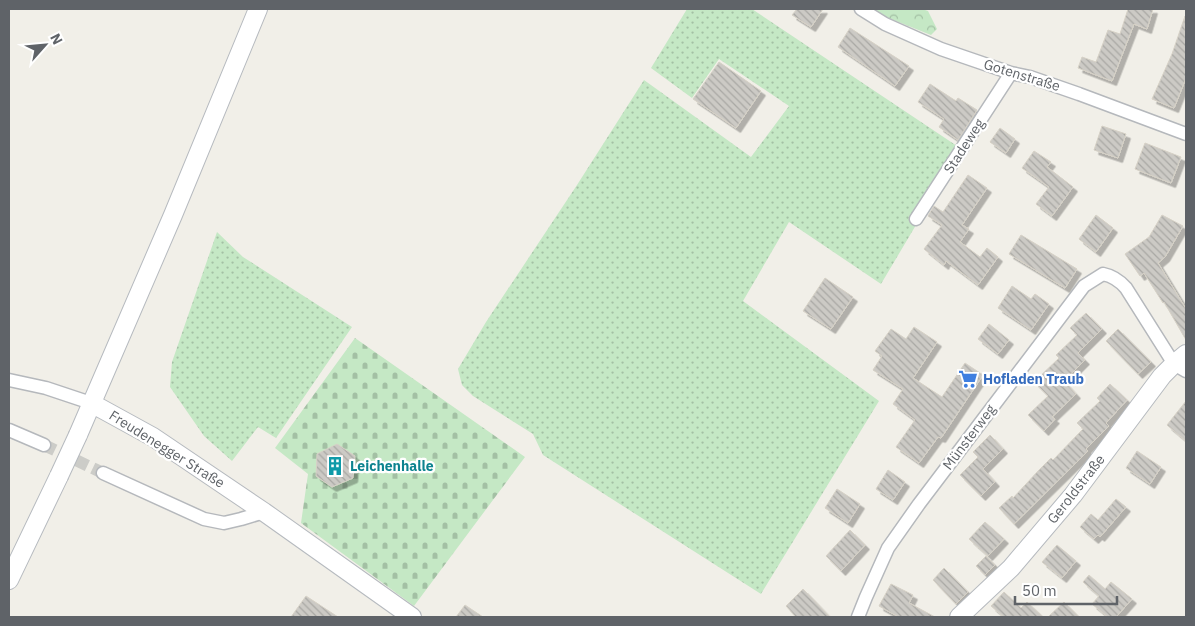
<svg xmlns="http://www.w3.org/2000/svg" width="1195" height="626" viewBox="0 0 1195 626" font-family="'IBM Plex Sans',sans-serif">
	<defs>
		<pattern id="grass-dots" width="8" height="8" patternUnits="userSpaceOnUse" patternTransform="scale(1.25)"><rect width="8" height="8" fill="#c5e8c5"/><path d="M2 2h.1M6 6h.1" fill="none" stroke="#a3c0a4" stroke-width="1.8" stroke-linecap="round"/></pattern>
		<pattern id="forest-crowns" width="20" height="18" patternUnits="userSpaceOnUse" patternTransform="scale(1.25)"><rect width="20" height="18" fill="#c5e8c5"/><path d="M2 6a3 3 0 1 1 6 0M12 15a3 3 0 1 1 6 0" fill="none" stroke="#a3c0a4"/></pattern>
		<pattern id="cemetery-stones" width="16" height="16" patternUnits="userSpaceOnUse" patternTransform="scale(1.25)"><rect width="16" height="16" fill="#c5e8c5"/><path d="M2 7V4a2 2 0 0 1 4 0v3zM10 15v-3a2 2 0 0 1 4 0v3z" fill="#a3c0a4"/></pattern>
		<pattern id="building-back-hatch" width="6" height="6" patternUnits="userSpaceOnUse" patternTransform="scale(1.25)"><rect width="6" height="6" fill="#cccac5"/><path d="M-1 5l2 2M0 0l6 6M5-1l2 2" fill="none" stroke="#a9a8a4"/></pattern>
		<filter id="shadow"><feDropShadow dx="4.5" dy="4.5" stdDeviation="0" flood-color="#0004"/></filter>
	</defs>
	<rect width="100%" height="100%" fill="#f1efe8"/>
	<path fill="url(#grass-dots)" d="M687,9H752L957,146L916,225L881,284L789,222L743,301L879,401L761,594L543,455L533,434L473,396L462,385L458,369L486,322L577,185L644,80L751,157L789,106L719,59L692,98L651,68Z
		M217,232L243,257L352,327L276,438L258,427L232,461L204,436L170,387L172,362Z"/>
	<path fill="url(#forest-crowns)" d="M873,9H922L928,11L937,29L931,35L886,17Z"/>
	<path fill="url(#cemetery-stones)" d="M355,338L525,457L414,606L301,523L308,474L275,448Z"/>
	<path fill="url(#building-back-hatch)" stroke="#d6d1c6" filter="url(#shadow)" d="M797,9H823L811,27L792,15Z
		M1128,9H1153L1147,29L1134,24L1112,81L1078,68L1082,57L1096,62L1108,30L1120,34Z
		M1185,16L1186,78L1174,108L1152,99L1172,54Z
		M850,28L909,66L895,86L838,47Z
		M719,62L761,91L736,128L693,99Z
		M930,84L956,101L958,98L977,110L958,140L939,127L944,119L918,102Z
		M1102,126L1126,134L1118,158L1094,150Z
		M1000,128L1015,139L1006,153L990,142Z
		M1145,143L1181,157L1171,183L1135,169Z
		M1034,151L1051,162L1047,167L1073,187L1052,216L1036,204L1049,187L1022,168Z
		M968,175L987,188L962,225L969,229L960,242L980,257L987,248L998,257L978,285L946,261L944,265L924,249L942,225L928,216L934,206L943,212Z
		M1096,215L1113,228L1096,252L1079,239Z
		M1162,215L1183,226L1165,257L1158,263L1186,309V340L1164,302L1163,303L1144,273L1140,276L1125,254L1149,237Z
		M1021,235L1077,269L1065,288L1009,254Z
		M825,278L853,297L831,329L803,311Z
		M1012,286L1031,299L1035,294L1049,304L1031,330L998,308Z
		M1086,313L1102,329L1078,353L1085,360L1064,381L1076,394L1052,417L1055,419L1044,431L1028,415L1048,396L1034,382L1059,358L1056,355L1077,335L1070,328Z
		M989,324L1009,340L998,354L978,339Z
		M914,327L937,342L913,378L942,397L965,363L983,375L941,438L938,437L919,463L896,447L915,420L893,404L903,389L873,370L882,356L875,351L891,329L906,339Z
		M1118,329L1151,362L1138,374L1106,341Z
		M1110,384L1127,400L1106,423L1109,426L1086,449L1088,451L1014,524L999,508L1012,496L1013,498L1039,470L1051,458L1053,460L1083,429L1077,423L1100,401L1097,398Z
		M1186,401V441L1167,425Z
		M990,435L1003,449L983,469L995,482L981,496L960,475L978,457L973,452Z
		M337,444L355,456L353,478L332,487L316,476L317,454Z
		M1137,451L1161,467L1150,484L1126,468Z
		M888,470L905,482L893,500L876,489Z
		M837,489L860,504L848,523L825,508Z
		M1116,499L1126,507L1100,537L1098,535L1094,539L1080,527L1091,514L1098,520Z
		M985,522L1004,539L988,556L969,539Z
		M850,530L865,545L841,571L826,556Z
		M1057,545L1076,561L1062,578L1042,562Z
		M986,556L995,565L985,575L976,566Z
		M944,568L968,592L956,604L933,580Z
		M1089,575L1105,589L1111,582L1132,599L1116,617H1108L1092,604L1099,596L1083,582Z
		M891,584L913,595L909,603L935,617H899L879,606Z
		M803,589L830,617H796L786,606Z
		M1004,592L1021,608L1027,602L1043,617H1004L991,606Z
		M306,596L338,617H291Z
		M1064,602L1079,617H1048Z
		M465,605L483,617H456Z"/>
	<g fill="none" stroke-linecap="round" stroke-linejoin="round">
		<path stroke="#ccccc8" stroke-width="12" stroke-dasharray="12 6" stroke-linecap="butt" d="M44,445L103,473"/>
		<g stroke="#b5b8bc" stroke-width="15">
			<path id="street" d="M861,9L885,24L941,49L1011,73L1030,77L1079,94L1186,134
				M916,219L1011,73
				M9,380L46,388L91,403
				M9,430L44,445
				M103,473L204,519L224,523L241,519L264,512
				M858,617L866,597L888,548L919,504L1084,286L1103,274C1113,276 1119,280 1126,288L1174,364L1186,371"/>
		</g>
		<g stroke="#b6babf" stroke-width="20">
			<path id="secondary" d="M91,403L153,437L264,512L412,617
				M78,435L173,215L258,9
				M9,580L59,476
				M959,617L1011,568L1073,495L1162,376L1174,364L1186,354"/>
		</g>
		<use href="#street" stroke="#fff" stroke-width="12"/>
		<use href="#secondary" stroke="#fff" stroke-width="18"/>
		<g stroke="#b6babf" stroke-width="20" stroke-linecap="butt">
			<path id="secondary-bridge" d="M59,476L78,435"/>
		</g>
		<use href="#secondary-bridge" stroke="#fff" stroke-width="18"/>
	</g>
	<defs>
		<g id="supermarket-bare" transform="scale(1.5)"><path d="M-6-5.5h2.5l.6 2H6L4.5 2H-2.5L-4.4-4H-6ZM-1.5 3.2a1.3 1.3 0 1 0 .1 0ZM3 3.2a1.3 1.3 0 1 0 .1 0Z" fill="#3f7fe0" stroke="#fff" stroke-width="2.5" paint-order="stroke"/></g>
		<g id="building-bare" transform="scale(1.5)"><path d="M-4-6H4V6H1V3H-1V6H-4ZM-2.5-4.3h1.7v1.8h-1.7ZM.8-4.3h1.7v1.8H.8ZM-2.5-1h1.7V.8h-1.7ZM.8-1h1.7V.8H.8Z" fill="#0f9aa8" stroke="#fff" stroke-width="2.5" paint-order="stroke"/></g>
	</defs>
	<g fill-rule="evenodd">
		<use href="#supermarket-bare" x="968" y="379"/>
		<use href="#building-bare" x="335" y="466"/>
	</g>
	<g text-anchor="middle" dominant-baseline="central" stroke-width="4.5" stroke-linejoin="round" paint-order="stroke">
		<g font-size="14" fill="#5f6368" stroke="#fff">
			<text transform="translate(1022 75) rotate(17)">Gotenstraße</text>
			<text transform="translate(964 146) rotate(-57)">Stadeweg</text>
			<text transform="translate(969 437) rotate(-53)">Münsterweg</text>
			<text transform="translate(167 449) rotate(32)">Freudenegger Straße</text>
			<text transform="translate(1076 489) rotate(-52)">Geroldstraße</text>
		</g>
		<g font-size="14" font-weight="bold" fill="#366cbe" stroke="#fff" text-anchor="start">
			<text x="983" y="379">Hofladen Traub</text>
		</g>
		<g font-size="14" font-weight="bold" fill="#0d838f" stroke="#fff" text-anchor="start">
			<text x="350" y="466">Leichenhalle</text>
		</g>
	</g>
	<rect width="1195" height="626" fill="none" stroke="#5f6368" stroke-width="20"/>
	<g transform="translate(45 45) rotate(63)" stroke="#ffffff" stroke-width="4" paint-order="stroke">
	<path d="M0-4L9 19L0 12L-9 19Z" fill="#5f6368"/>
	<text y="-8" font-size="14" font-weight="bold" text-anchor="middle" fill="#5f6368">N</text>
	</g>
	<path d="M1015 596v8h102v-8" fill="none" stroke="#5f6368" stroke-width="2.5"/>
	<text x="1022" y="596" font-size="15" fill="#5f6368" stroke="#ffffff" stroke-width="4" paint-order="stroke">50 m</text>
</svg>
